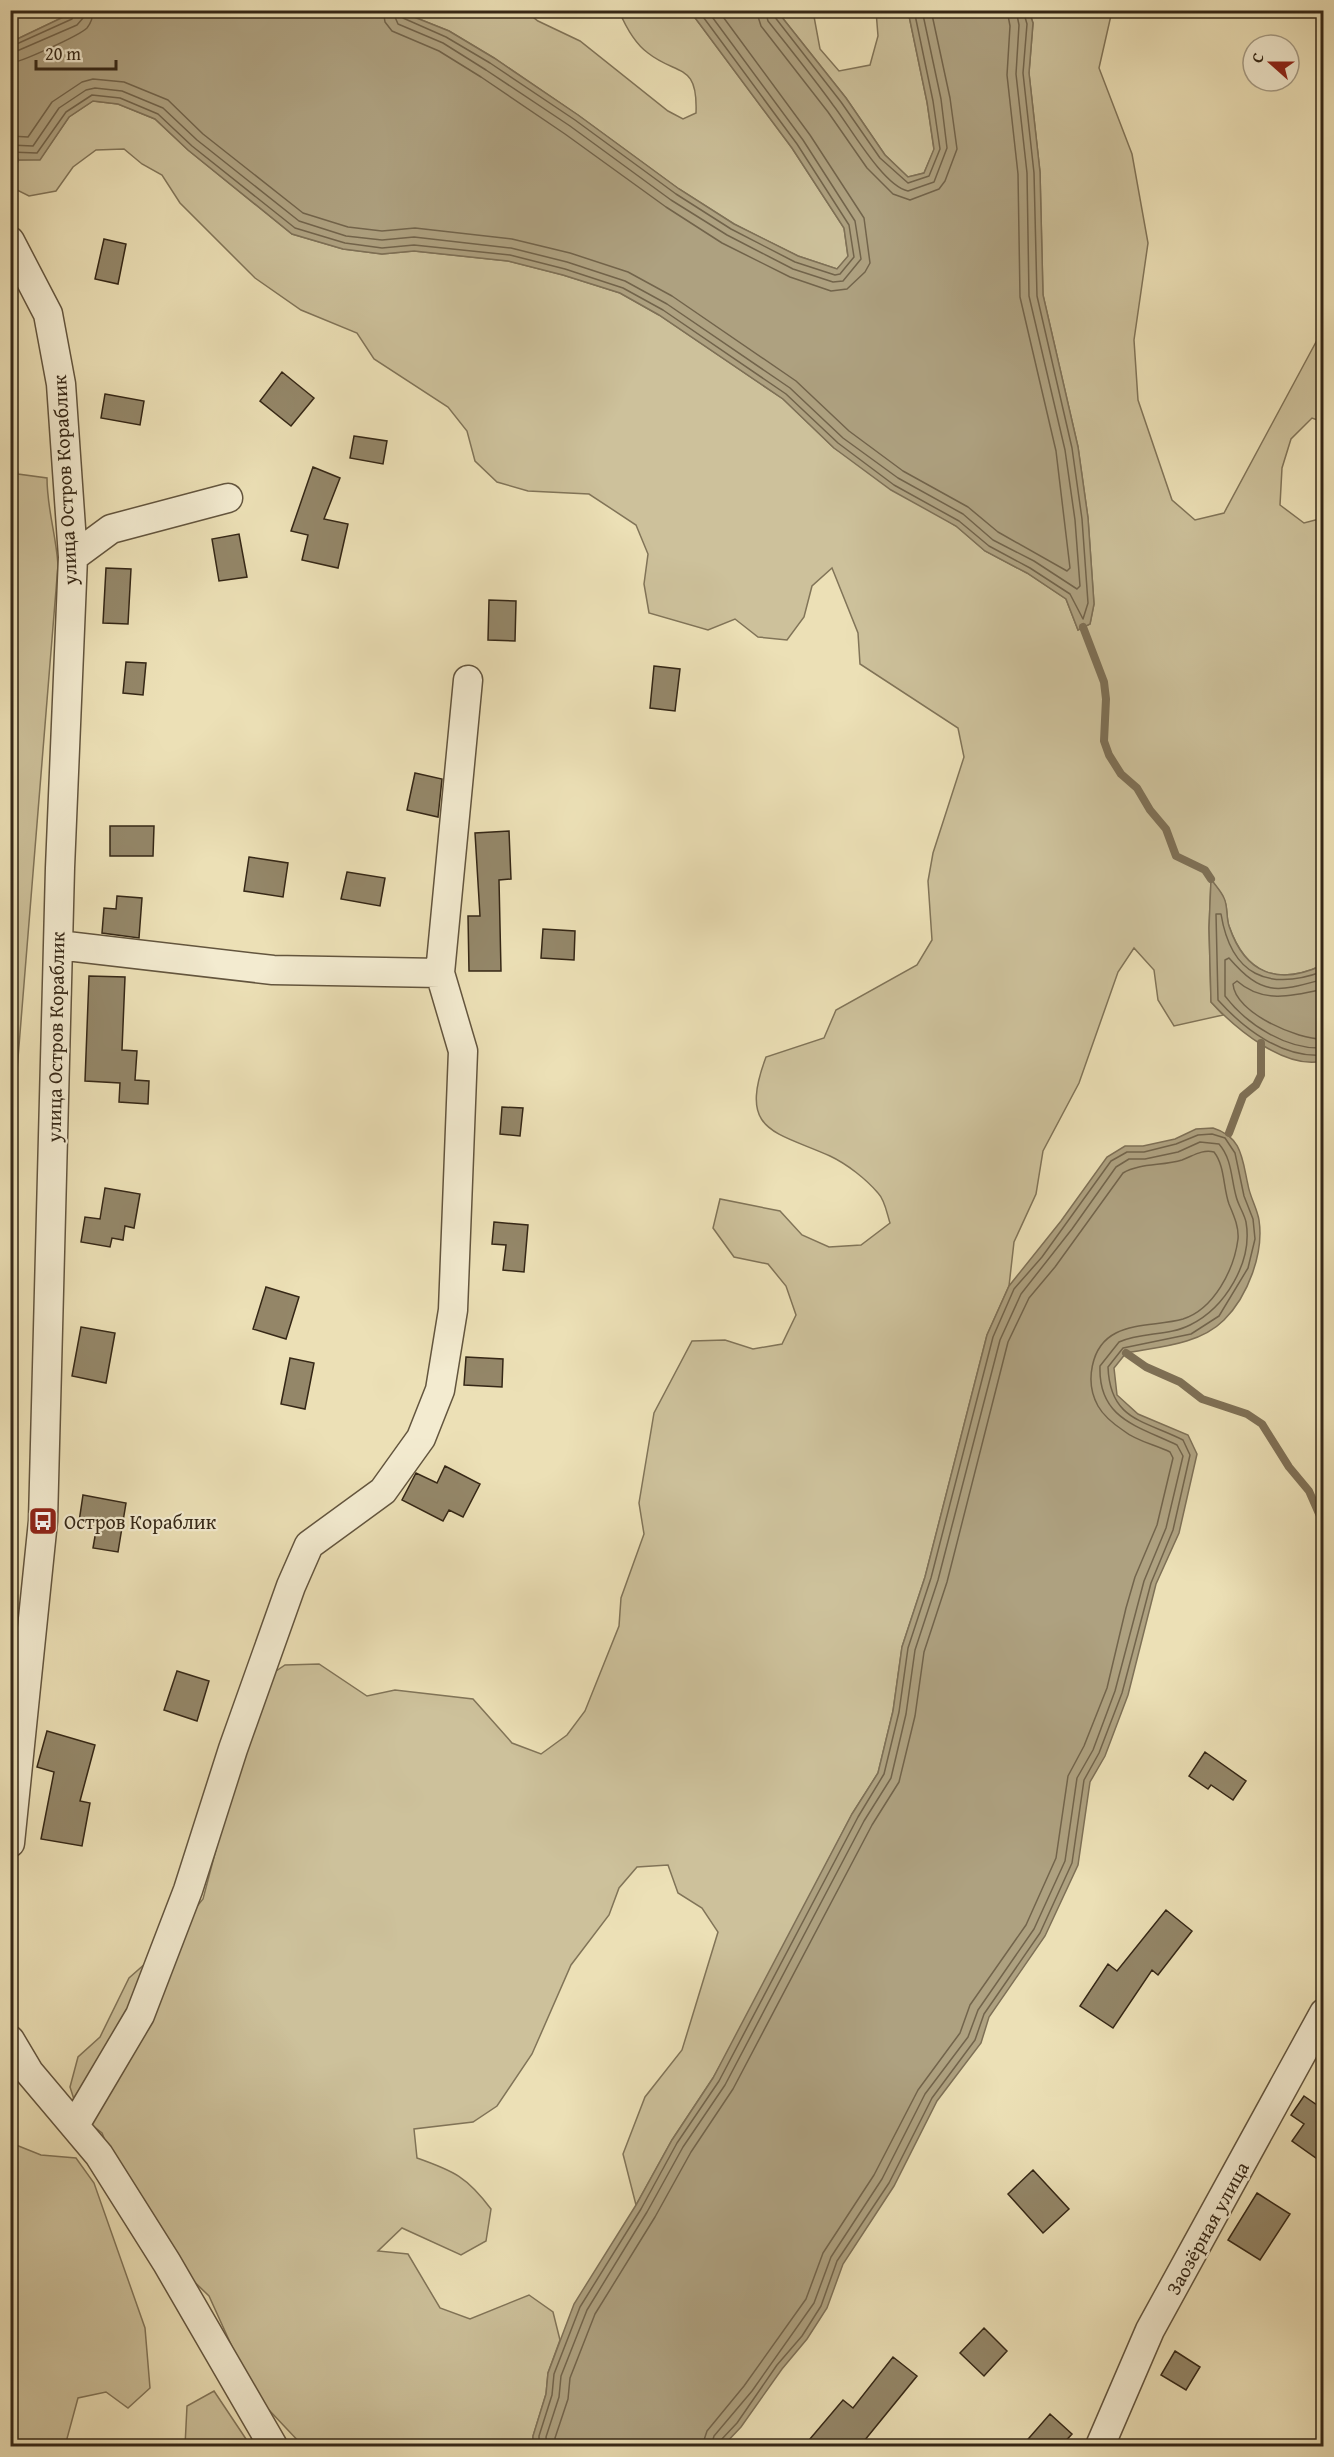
<svg xmlns="http://www.w3.org/2000/svg" width="1334" height="2457" viewBox="0 0 1334 2457" font-family="'Gentium Book Plus',serif">
	<rect width="100%" height="100%" fill="#ece0b6"/>
	<filter id="stains"><feTurbulence type="fractalNoise" baseFrequency=".00333" numOctaves="4"/><feColorMatrix values="0 0 0 0 .2 0 0 0 0 .09 0 0 0 0 .02 0 0 0 .5 -.17"/></filter>
	<radialGradient id="worn" r=".72"><stop offset=".6" stop-color="#630" stop-opacity="0"/><stop offset="1" stop-color="#630" stop-opacity=".3"/></radialGradient>
	<path fill="#cdc19b" stroke="#817458" stroke-width="1.5" d="M11,11H76L11,42Z
		M399,11H525L538,21L580,41L668,111L683,119L696,113C698,62 677,76 648,53C634,43 625,25 619,11H690L792,148L844,228L848,257L837,269L798,256L734,224L679,189L578,115L494,58L449,31Z
		M777,11H813L820,49L839,71L870,65L878,36L876,11H908L927,102L934,150L924,173L908,177L885,155L846,98Z
		M1029,11H1112L1099,68L1132,154L1148,243L1134,340L1138,400L1172,500L1195,520L1224,513L1323,329V422L1312,418L1291,439L1282,468L1280,505L1304,523L1323,518V965C1277,986 1246,974 1229,926C1226,918 1228,907 1224,899C1221,892 1215,886 1211,880L1209,928L1211,1002L1223,1015L1174,1026L1158,1000L1154,970L1134,948L1118,972L1079,1083L1043,1151L1036,1194L1014,1242L1009,1286L987,1335L925,1577L902,1647L893,1711L878,1773L852,1814L747,2018L713,2078L672,2140L636,2205L623,2154L645,2097L682,2050L718,1932L702,1908L678,1893L668,1865L637,1867L619,1888L609,1915L571,1965L532,2054L497,2106L473,2122L414,2129L417,2158C454,2171 467,2177 491,2209L486,2241L461,2255L402,2228L378,2251L408,2254L440,2308L470,2319L529,2295L553,2312L560,2340L548,2373L546,2394L533,2436V2446H303L253,2393L209,2296L177,2265L124,2188L102,2133L79,2115L70,2087L78,2057L100,2037L129,1978L164,1947L203,1899L260,1682L285,1665L319,1664L367,1696L395,1690L473,1699L512,1743L541,1754L567,1735L585,1711L619,1626L621,1598L644,1534L639,1503L654,1413L692,1341L725,1340L753,1349L782,1344L796,1315L786,1286L768,1264L734,1257L713,1228L720,1199L780,1211L802,1235L829,1247L861,1245L890,1223C887,1214 885,1200 878,1193C866,1179 847,1164 830,1156C774,1131 738,1132 766,1057L824,1038L836,1010L917,965L932,940L928,881L933,853L964,757L958,728L860,664L858,633L832,568L812,586L804,617L787,640L758,637L735,619L708,630L649,613L644,584L648,554L636,525L589,494L528,491L497,482L475,461L467,431L448,407L374,359L357,333L301,310L255,278L180,203L162,175L142,164L124,149L96,150L73,167L56,191L29,196L11,187L10,156L15,160L40,159L69,117L93,101L118,104L155,119L188,150L292,234L343,249L382,254L414,251L508,261L563,275L620,293L659,315L783,399L834,448L956,526L985,551L1027,573L1066,599L1078,630L1090,624L1094,604L1088,518L1078,447L1043,295L1040,172L1029,73L1033,23Z
		M11,432L18,474L47,478C47,509 56,534 58,565L12,1132L11,1273Z
		M11,2143L41,2155L76,2158L94,2183L145,2328L150,2388L128,2408L106,2392L78,2398L65,2446H11Z
		M214,2391L248,2442L250,2446H185L187,2406Z"/>
	<path fill="#aea180" stroke="#7e7056" stroke-width="1.5" d="M76,11H399L449,31L494,58L578,115L679,189L734,224L798,256L837,269L848,256L844,228L792,148L690,11H777L846,98L885,155L908,177L924,173L934,149L927,102L908,11H1029L1033,23L1029,73L1040,172L1043,295L1078,447L1088,518L1094,604L1090,624L1078,630L1066,599L1027,573L985,551L956,526L891,490L834,448L783,399L659,315L620,293L563,275L508,261L414,251L382,254L343,249L292,234L188,150L155,119L118,104L93,101L69,117L40,160H15L10,156L11,42Z
		M1211,879C1215,885 1221,891 1224,898C1228,906 1226,917 1229,926C1245,974 1278,986 1323,965V1061C1285,1070 1236,1029 1211,1002L1209,928Z
		M1213,1128C1242,1137 1242,1158 1248,1185C1250,1197 1257,1208 1259,1220C1264,1253 1248,1296 1224,1320C1199,1345 1158,1347 1126,1353L1114,1368L1117,1395L1138,1414L1188,1435L1197,1454L1179,1533L1156,1584L1128,1695L1105,1756L1090,1782L1078,1865L1045,1936L989,2017L981,2043L937,2101L894,2186L843,2264L827,2308L807,2339L782,2369L741,2427L723,2446H533V2436L546,2394L548,2373L574,2304L636,2205L672,2140L713,2078L852,1814L878,1773L893,1711L902,1647L925,1577L987,1335L1009,1286L1061,1221L1107,1157L1125,1146H1143L1175,1139L1196,1129Z"/>
	<g fill="none" stroke-linecap="round" stroke-linejoin="round">
		<path stroke="#72644b" stroke-width="1.5" d="M383,10L385,22L392,31L439,51L481,77L565,134L666,207L722,243L790,277L831,291L847,289L865,272L870,263L864,218L810,135L718,10
			M392,10L398,24L443,43L486,70L570,126L671,200L727,235L793,269L833,282L843,281L861,259L855,221L803,140L707,10
			M399,10L403,18L446,37L490,63L575,120L676,194L731,229L795,262L835,275L840,274L854,257L849,225L797,144L698,10
			M756,10L761,26L828,112L867,168L893,194L910,200L939,189L945,181L957,149L950,98L931,10
			M765,10L768,21C790,49 812,76 833,105C849,125 883,186 908,191L934,182L947,148L941,99L922,10
			M773,10L774,16L841,102L880,158L908,183L929,176L940,149L933,101L914,10
			M10,47L72,19L76,10
			M10,54L77,25L83,18L84,10
			M10,63C20,63 80,35 87,28C91,23 93,17 93,10
			M10,136L28,137L52,102L82,82L93,79L124,82L168,100L203,134L303,213L348,227L382,231L415,228L512,239L570,253L628,272L672,296L796,381L849,431L903,471L968,507L998,532L1067,571L1070,568L1056,451L1020,297L1018,174L1007,75L1010,26L1007,10
			M10,145L33,146L59,108L86,90L95,88L122,91L163,108L197,140L299,221L346,236L382,240L414,237L511,248L567,262L625,281L667,304L790,388L843,438L898,478L963,514L993,540L1034,561L1077,589L1080,586L1075,520L1065,450L1029,296L1027,173L1016,74L1019,25L1016,10
			M10,152L37,153L66,112L92,95L120,98L158,114L192,146L295,228L345,243L382,248L414,245L510,255L565,269L623,288L663,310L786,394L838,443L894,485L959,521L989,546L1030,568L1070,594L1083,619L1088,603L1082,519L1072,448L1037,296L1034,173L1023,73L1027,24L1023,10
			M1324,971C1268,992 1231,975 1221,914H1216L1218,1000C1244,1029 1283,1059 1324,1055
			M1324,979C1277,992 1263,997 1229,958L1225,960V996C1247,1025 1287,1050 1324,1048
			M1324,989C1293,996 1263,1004 1237,981L1233,984C1235,1013 1298,1040 1324,1039
			M539,2446V2436L552,2395L554,2374L580,2307L641,2209L677,2143L719,2081L858,1817L884,1774L899,1712L908,1648L931,1578L993,1337L1014,1289L1042,1257L1111,1161L1127,1152H1144L1176,1144L1198,1135L1212,1134L1225,1138L1235,1153L1244,1196L1253,1219L1255,1239L1248,1268L1219,1316L1191,1334L1123,1348L1108,1367C1110,1420 1143,1420 1183,1440L1190,1455L1173,1530L1151,1583L1122,1693L1099,1753L1084,1780L1072,1863L1040,1933L984,2014L975,2040L932,2098L889,2183L837,2261L821,2306L802,2336L777,2365L737,2423L720,2441L719,2446
			M547,2446L546,2437L559,2397L561,2376L587,2310L647,2212L683,2147L725,2085L864,1821L891,1778L906,1714L915,1650L938,1580L1000,1340L1021,1294L1072,1229L1116,1167L1129,1159H1145L1178,1152L1200,1142L1219,1144C1232,1159 1231,1178 1236,1196C1238,1205 1244,1213 1246,1222C1253,1262 1225,1308 1190,1325C1169,1336 1141,1332 1119,1342L1100,1366C1098,1419 1138,1426 1177,1445L1183,1456L1166,1528L1144,1581L1115,1691L1093,1750L1077,1778L1065,1861L1034,1929L978,2010L968,2037L925,2094L882,2179L831,2257L814,2303L752,2391L714,2436L711,2446
			M556,2446L555,2438L568,2399L570,2378L595,2314L655,2217L691,2152L733,2089L872,1825L899,1782L915,1716L924,1652L947,1582L1008,1342L1029,1298L1055,1267L1123,1173C1139,1163 1163,1166 1182,1160C1193,1156 1202,1149 1214,1152C1225,1166 1223,1187 1229,1204C1234,1216 1239,1227 1238,1239C1234,1270 1214,1309 1183,1319C1162,1325 1135,1323 1116,1333C1090,1346 1085,1383 1098,1406C1103,1415 1115,1425 1124,1431C1136,1441 1156,1445 1170,1452L1173,1458L1157,1525L1135,1577L1126,1608L1107,1688L1084,1746L1068,1776L1056,1858L1026,1925L970,2005L960,2033L918,2090L874,2175L823,2253L806,2299L744,2386L707,2431L702,2446"/>
		<path stroke="#7e7056" stroke-width="8" d="M10,172L15,160
			M1083,627L1104,682L1106,699L1104,741L1109,755L1121,774L1137,788L1150,810L1166,829L1176,856L1205,870L1211,879
			M1229,1133L1243,1096L1256,1085L1261,1075V1043
			M1126,1353L1146,1367L1180,1382L1202,1399L1247,1414L1262,1424L1289,1467L1309,1491L1324,1525"/>
	</g>
	<path fill="#948769" stroke="#352716" stroke-width="1.5" d="M104,239L126,244L118,284L95,279Z
		M282,372L314,398L291,426L260,401Z
		M105,394L144,401L140,425L101,418Z
		M354,436L387,441L383,464L350,458Z
		M313,467L340,478L324,519L348,524L338,568L302,560L308,535L291,531Z
		M239,534L247,577L219,581L212,539Z
		M106,568L131,569L128,624L103,623Z
		M489,600L516,601L515,641L488,640Z
		M126,662L146,663L143,695L123,693Z
		M654,666L680,669L675,711L650,708Z
		M415,773L442,779L438,817L407,810Z
		M110,826H154L153,856H110Z
		M509,831L511,879L499,880L501,971H469L468,916H480L475,833Z
		M249,857L288,863L283,897L244,891Z
		M347,872L385,878L380,906L341,899Z
		M117,896L142,898L139,938L102,933L104,908L116,909Z
		M543,929L575,931L574,960L541,958Z
		M89,976L125,977L122,1050L137,1051L135,1080L149,1081L148,1104L119,1102L120,1083L85,1081Z
		M502,1107L523,1108L520,1136L500,1134Z
		M105,1188L140,1194L134,1228L125,1226L123,1240L112,1238L110,1247L81,1242L85,1217L100,1219Z
		M494,1222L528,1225L524,1272L503,1270L506,1245L492,1244Z
		M266,1287L299,1297L286,1339L253,1329Z
		M81,1327L115,1333L106,1383L72,1376Z
		M466,1357L503,1359L502,1387L464,1385Z
		M290,1358L314,1363L305,1409L281,1404Z
		M445,1466L480,1484L463,1517L449,1510L443,1521L402,1500L416,1473L437,1483Z
		M83,1495L126,1503L118,1552L93,1548L97,1525L79,1522Z
		M177,1671L209,1681L197,1721L164,1710Z
		M47,1731L95,1745L80,1801L90,1803L82,1846L41,1839L54,1772L37,1767Z
		M1205,1752L1246,1781L1233,1800L1211,1785L1208,1789L1189,1776Z
		M1166,1910L1192,1931L1158,1975L1152,1970L1113,2028L1080,2006L1108,1964L1117,1971Z
		M1304,2096L1317,2105L1323,2097V2163L1292,2141L1304,2124L1291,2115Z
		M1033,2170L1069,2209L1043,2233L1008,2194Z
		M1257,2193L1290,2214L1260,2260L1228,2240Z
		M984,2328L1007,2351L984,2376L960,2353Z
		M1175,2351L1200,2367L1186,2390L1161,2375Z
		M893,2357L917,2376L860,2446H804L843,2400L853,2408Z
		M1050,2414L1072,2434L1061,2446H1022Z"/>
	<g fill="none" stroke-linecap="round" stroke-linejoin="round">
		<g stroke="#63553e" stroke-width="31">
			<path id="minor" d="M10,241L48,314L61,384L73,557L60,868L43,1521L10,1843
				M73,557L111,529L228,498
				M58,945L273,970L440,973
				M10,2040L29,2072L99,2155L167,2263L273,2446
				M75,2125L140,2015L188,1890L233,1749L291,1586L309,1545L383,1491L421,1438L440,1390L453,1310L463,1051L440,973L468,680
				M1100,2446L1150,2330L1324,2013"/>
		</g>
		<use href="#minor" stroke="#f3ebd0" stroke-width="28"/>
	</g>
	<defs>
		<g id="bus-square" transform="scale(1.5)"><rect x="-9" y="-9" width="18" height="18" rx="4" fill="#8f2418" stroke="#f3ebd0"/><path d="M-5-6H5V4H4V6H2V4H-2V6H-4V4H-5ZM-3.5-4V0h7V-4ZM-3.5 1.2v1.5H-2V1.2ZM2 1.2v1.5H3.5V1.2Z" fill="#fff"/></g>
	</defs>
	<g fill-rule="evenodd">
		<use href="#bus-square" x="43" y="1521"/>
	</g>
	<g text-anchor="middle" dominant-baseline="central" stroke-width="4.5" stroke-linejoin="round" paint-order="stroke">
		<g font-size="20" fill="#352716" stroke="#f3ebd0">
			<text transform="translate(64 480) rotate(-93)">улица Остров Кораблик</text>
			<text transform="translate(55 1037) rotate(-89)">улица Остров Кораблик</text>
			<text transform="translate(1207 2228) rotate(-61)">Заозёрная улица</text>
		</g>
		<g font-size="20" fill="#352716" stroke="#f3ebd0" text-anchor="start">
			<text x="64" y="1521">Остров Кораблик</text>
		</g>
	</g>
	<rect width="1334" height="2457" fill="none" stroke="#ece0b6" stroke-width="36"/>
	<rect x="12" y="12" width="1310" height="2433" fill="none" stroke="#352716" stroke-width="3"/>
	<rect x="18" y="18" width="1298" height="2421" fill="none" stroke="#352716" stroke-width="1.5"/>
	<g transform="translate(1271 63) rotate(291)"><circle r="28" fill="#f3ebd0" stroke="#a79d86" stroke-width="1.5"/>
	<path d="M0-4.5L10 22L0 15L-10 22Z" fill="#8f2418"/>
	<text y="-9" font-size="16" font-weight="bold" text-anchor="middle" fill="#352716">С</text>
	</g>
	<path d="M36 60v9h80v-9" fill="none" stroke="#352716" stroke-width="3"/>
	<text x="45" y="60" font-size="18" fill="#352716" stroke="#f3ebd0" stroke-width="4.5" paint-order="stroke">20 m</text>
	<rect width="100%" height="100%" filter="url(#stains)"/>
	<rect width="100%" height="100%" fill="url(#worn)"/>
</svg>
